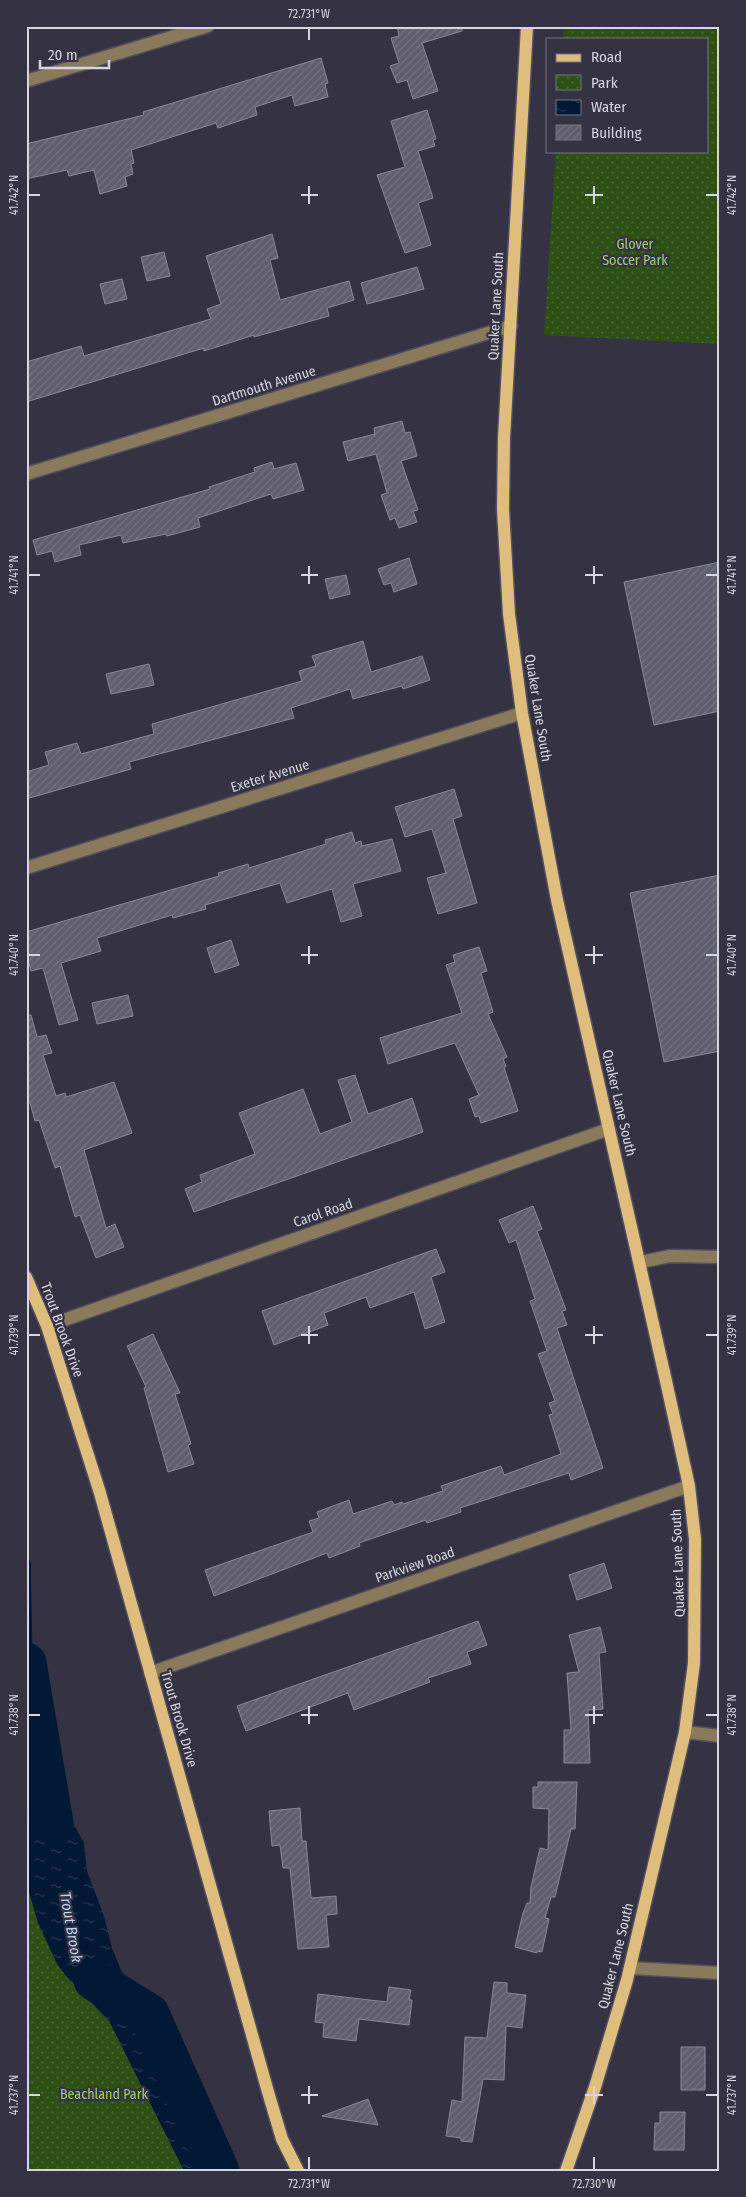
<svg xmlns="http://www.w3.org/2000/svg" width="746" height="2197" viewBox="0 0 746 2197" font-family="'Fira Sans Condensed',sans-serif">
	<defs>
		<pattern id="park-dots" width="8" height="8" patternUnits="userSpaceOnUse" patternTransform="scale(1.25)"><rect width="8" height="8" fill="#2f5014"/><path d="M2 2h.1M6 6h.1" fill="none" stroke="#4c6836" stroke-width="1.8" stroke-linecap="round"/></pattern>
		<pattern id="water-ripples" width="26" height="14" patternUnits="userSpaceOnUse" patternTransform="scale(1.25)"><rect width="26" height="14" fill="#021936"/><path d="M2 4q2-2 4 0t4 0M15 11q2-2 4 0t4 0" fill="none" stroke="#263a53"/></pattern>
		<pattern id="building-hatch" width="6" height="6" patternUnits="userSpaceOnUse" patternTransform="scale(1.25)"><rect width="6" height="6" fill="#5f5d6e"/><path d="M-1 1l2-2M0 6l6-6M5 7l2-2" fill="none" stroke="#757482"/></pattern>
	</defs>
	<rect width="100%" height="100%" fill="#353343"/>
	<path fill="url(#park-dots)" d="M565,26H720V344L544,335L556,151H707V39H563Z
		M26,1628L61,1795L79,1966L152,2014L223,2171H26Z"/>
	<path fill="url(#water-ripples)" d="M26,1551L31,1564V1580L34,1719L42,1765L84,1843L87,1871L104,1916L112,1948L124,1977L160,2047L185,2087L224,2171H184L109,2021L66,1976L57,1964L38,1923L26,1882Z"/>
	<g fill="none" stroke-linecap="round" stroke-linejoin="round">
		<path stroke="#021936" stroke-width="41" d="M26,1663L53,1823
			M94,1980L149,2014L219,2171"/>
	</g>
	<path fill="url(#building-hatch)" stroke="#8a899b" d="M397,26H462V31L422,43L438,91L413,99L407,80L397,83L390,66L399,63L391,38L399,36Z
		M321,58L328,83L325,84L328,97L295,106L292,95L255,107L257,115L218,128L216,123L131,150L134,163L131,164L133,174L125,177L127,186L100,194L94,170L69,176L67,170L26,179V144L144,115L143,112Z
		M427,110L436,139L433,140L435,146L418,151L433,198L418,203L431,245L405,253L377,175L405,167L391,121Z
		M272,234L278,258L270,260L280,300L349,281L354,300L327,308L329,316L254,337V335L204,351V348L26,402V362L81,346L84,356L211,319L207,309L221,304L206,256Z
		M164,252L170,276L147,281L141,257Z
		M417,267L424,289L367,304L361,283Z
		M122,279L127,299L105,304L100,284Z
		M402,421L405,433L410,432L417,456L401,461L418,510L413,511L417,522L399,528L395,518L390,520L381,495L387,493L376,454L348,461L343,442L375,434L374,428Z
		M272,462L274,469L296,463L304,490L273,499L271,494L198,518L200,527L167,536L166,534L123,543L121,535L79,545L81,555L55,562L52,551L37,555L33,540L210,489L209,487L255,472L254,468Z
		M409,558L417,584L394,592L391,583L384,585L378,569Z
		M720,562V711L654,725L624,582Z
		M346,575L350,594L330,599L325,579Z
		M363,641L371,672L422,656L430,680L403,689L402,686L353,699L350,689L291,708L294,718L129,762L131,769L26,799V772L49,765L45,752L77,743L81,754L154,734L152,724L302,681L299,671L316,666L312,656Z
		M149,664L154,685L111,694L106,674Z
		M454,789L462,816L453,819L477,903L438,914L427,878L446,873L432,829L405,837L395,807Z
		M352,832L355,843L361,841L362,846L392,839L401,871L353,884L362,916L341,922L332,889L287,903L280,883L205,905L206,909L173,918L172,915L97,938L101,951L61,963L78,1020L59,1025L43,968L31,971L26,953V932L219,876L218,873L248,864L249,868L326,844L325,840Z
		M720,875V1051L664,1062L630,893Z
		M231,940L239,965L215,973L207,948Z
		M479,947L487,971L481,973L493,1012L488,1014L507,1057L503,1059L506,1066L504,1067L518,1111L481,1123L479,1116L475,1117L469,1099L479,1095L455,1043L388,1064L380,1038L462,1013L446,965L455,962L453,955Z
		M128,995L133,1016L97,1024L92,1003Z
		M31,1015L37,1037L46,1035L52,1053L43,1055L56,1096L65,1093L66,1097L114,1082L132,1133L84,1150L106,1228L115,1224L124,1247L96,1258L80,1215L75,1217L60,1166L55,1168L39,1120L35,1121L30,1103L26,1102V1016Z
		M355,1075L368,1114L412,1098L423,1132L194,1212L185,1189L202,1182L200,1175L255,1154L239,1113L303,1089L320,1134L352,1122L338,1080Z
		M533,1206L542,1229L537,1231L566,1310L562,1311L567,1325L557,1328L603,1468L571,1480L569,1473L460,1508L461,1512L427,1523L426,1520L359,1543L360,1546L329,1558L327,1553L214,1596L205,1570L313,1532L309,1521L319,1518L317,1512L349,1500L353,1514L392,1501L394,1505L402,1502L403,1504L443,1491L441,1486L501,1466L504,1475L561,1454L549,1415L553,1414L549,1403L555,1401L538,1354L547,1351L530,1301L535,1299L516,1240L509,1243L499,1220Z
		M436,1249L445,1272L431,1277L445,1322L425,1329L414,1292L370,1308L366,1297L324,1313L328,1325L274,1345L262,1311Z
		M153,1334L180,1393L175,1394L191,1444L188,1445L194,1464L168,1472L144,1388L146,1387L127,1346Z
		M604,1563L612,1588L577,1600L569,1575Z
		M478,1621L487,1645L467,1652L471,1664L428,1678L430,1682L354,1710L348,1693L246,1731L237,1706Z
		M600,1627L606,1652L599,1653L603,1709L588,1710L590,1763H564V1730H571L567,1673L579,1672L569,1635Z
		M538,1782H577L575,1829H571L555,1897H551L545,1918L549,1919L542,1952L537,1951V1953L515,1947L523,1913L527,1903H530L531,1887L540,1848L548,1850L549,1809L533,1808V1787H538Z
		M300,1808L302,1841H306L311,1898L336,1896L337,1914L326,1915L329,1947L298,1949L290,1868H283L280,1845L272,1846L269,1811Z
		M494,1982L507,1983V1993L526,1995L522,2028L506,2026L504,2080L483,2079L472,2142L461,2141V2138L446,2136L452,2100L462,2102L465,2037L487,2038Z
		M389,1987L411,1990L409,2000H412L409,2025L359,2019L356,2041L323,2037L324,2023L315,2022L318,1994L387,2002Z
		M681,2047H705V2090H681Z
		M368,2099L378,2125L322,2116Z
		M660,2112H685L684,2150H654L655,2123H660Z"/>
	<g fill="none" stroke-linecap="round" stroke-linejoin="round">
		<g stroke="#52505f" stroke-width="15">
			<path id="minor" d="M26,81L208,26
				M26,474L511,326
				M26,868L522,713
				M641,1262L670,1256L720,1257
				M47,1326L609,1129
				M150,1673L689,1486
				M685,1732L720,1736
				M630,1968L720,1973"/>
		</g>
		<g stroke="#52505f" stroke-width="15">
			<path id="major" d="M527,26L504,438L503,509L509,614L522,713L557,900L666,1381L689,1486L695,1539L694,1663L685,1732L627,1980L595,2087L566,2171
				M26,1277L47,1326L100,1493L268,2092L282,2139L298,2171"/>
		</g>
		<use href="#minor" stroke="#8a7a5c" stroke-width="12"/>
		<use href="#major" stroke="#dfbd7d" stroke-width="12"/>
	</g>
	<path fill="none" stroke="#d6d6e0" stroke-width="2" d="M309,28V40M309,186V204M594,186V204M28,195H40M301,195H318M585,195H603M706,195H718M309,566V584M594,566V584M28,575H40M301,575H318M585,575H603M706,575H718M309,946V964M594,946V964M28,955H40M301,955H318M585,955H603M706,955H718M309,1326V1344M594,1326V1344M28,1335H40M301,1335H318M585,1335H603M706,1335H718M309,1706V1724M594,1706V1724M28,1715H40M301,1715H318M585,1715H603M706,1715H718M309,2086V2104M594,2086V2104M28,2095H40M301,2095H318M585,2095H603M706,2095H718M309,2157V2170M594,2157V2170"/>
	<g text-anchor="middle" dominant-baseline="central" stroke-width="4.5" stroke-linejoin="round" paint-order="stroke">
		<g font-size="14" fill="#99d173" stroke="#353343">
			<text x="635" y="244">Glover<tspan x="635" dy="16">Soccer Park</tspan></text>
			<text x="104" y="2094">Beachland Park</text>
		</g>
		<g font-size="14" fill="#d6d6e0" stroke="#353343">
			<text transform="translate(496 306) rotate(-87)">Quaker Lane South</text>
			<text transform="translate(264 386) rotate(-17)">Dartmouth Avenue</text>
			<text transform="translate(538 708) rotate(81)">Quaker Lane South</text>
			<text transform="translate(270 776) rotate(-17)">Exeter Avenue</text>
			<text transform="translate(619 1103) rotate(77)">Quaker Lane South</text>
			<text transform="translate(323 1213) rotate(-19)">Carol Road</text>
			<text transform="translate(62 1330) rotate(70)">Trout Brook Drive</text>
			<text transform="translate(678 1563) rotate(-92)">Quaker Lane South</text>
			<text transform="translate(415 1565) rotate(-19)">Parkview Road</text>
			<text transform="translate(179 1719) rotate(74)">Trout Brook Drive</text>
			<text transform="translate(616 1956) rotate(-76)">Quaker Lane South</text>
		</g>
		<g font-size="15" font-style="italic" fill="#bcd6f8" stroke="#353343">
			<text transform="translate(71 1927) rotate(80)">Trout Brook</text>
		</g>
	</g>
	<rect width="746" height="2197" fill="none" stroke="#353343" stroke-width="55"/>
	<rect x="546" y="38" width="162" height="115" fill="#353343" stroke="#757482"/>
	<rect x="556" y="54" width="25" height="8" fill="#dfbd7d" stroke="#757482"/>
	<text x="591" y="62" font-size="15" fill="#d6d6e0">Road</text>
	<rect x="556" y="75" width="25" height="15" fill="url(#park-dots)" stroke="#757482"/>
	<text x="591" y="88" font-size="15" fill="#d6d6e0">Park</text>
	<rect x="556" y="100" width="25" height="15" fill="url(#water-ripples)" stroke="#757482"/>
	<text x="591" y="112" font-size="15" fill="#d6d6e0">Water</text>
	<rect x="556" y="125" width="25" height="15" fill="url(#building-hatch)" stroke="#757482"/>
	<text x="591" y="138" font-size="15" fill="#d6d6e0">Building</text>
	<path d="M40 60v8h69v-8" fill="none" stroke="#d6d6e0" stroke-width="2.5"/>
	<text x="48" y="60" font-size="15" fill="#d6d6e0" stroke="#353343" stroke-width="4" paint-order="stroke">20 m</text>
	<rect x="28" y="28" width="690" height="2142" fill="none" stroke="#d6d6e0" stroke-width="2"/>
	<g font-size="12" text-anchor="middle" fill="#d6d6e0">
		<text x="309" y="18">72.731°W</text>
		<text transform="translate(14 195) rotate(-90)" y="4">41.742°N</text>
		<text transform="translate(732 195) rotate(-90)" y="4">41.742°N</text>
		<text transform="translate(14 575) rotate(-90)" y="4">41.741°N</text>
		<text transform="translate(732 575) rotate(-90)" y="4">41.741°N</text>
		<text transform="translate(14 955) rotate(-90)" y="4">41.740°N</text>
		<text transform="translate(732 955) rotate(-90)" y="4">41.740°N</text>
		<text transform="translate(14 1335) rotate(-90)" y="4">41.739°N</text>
		<text transform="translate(732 1335) rotate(-90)" y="4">41.739°N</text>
		<text transform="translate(14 1715) rotate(-90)" y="4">41.738°N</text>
		<text transform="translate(732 1715) rotate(-90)" y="4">41.738°N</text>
		<text transform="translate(14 2095) rotate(-90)" y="4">41.737°N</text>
		<text transform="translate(732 2095) rotate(-90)" y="4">41.737°N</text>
		<text x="309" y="2188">72.731°W</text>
		<text x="594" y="2188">72.730°W</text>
	</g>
</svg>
